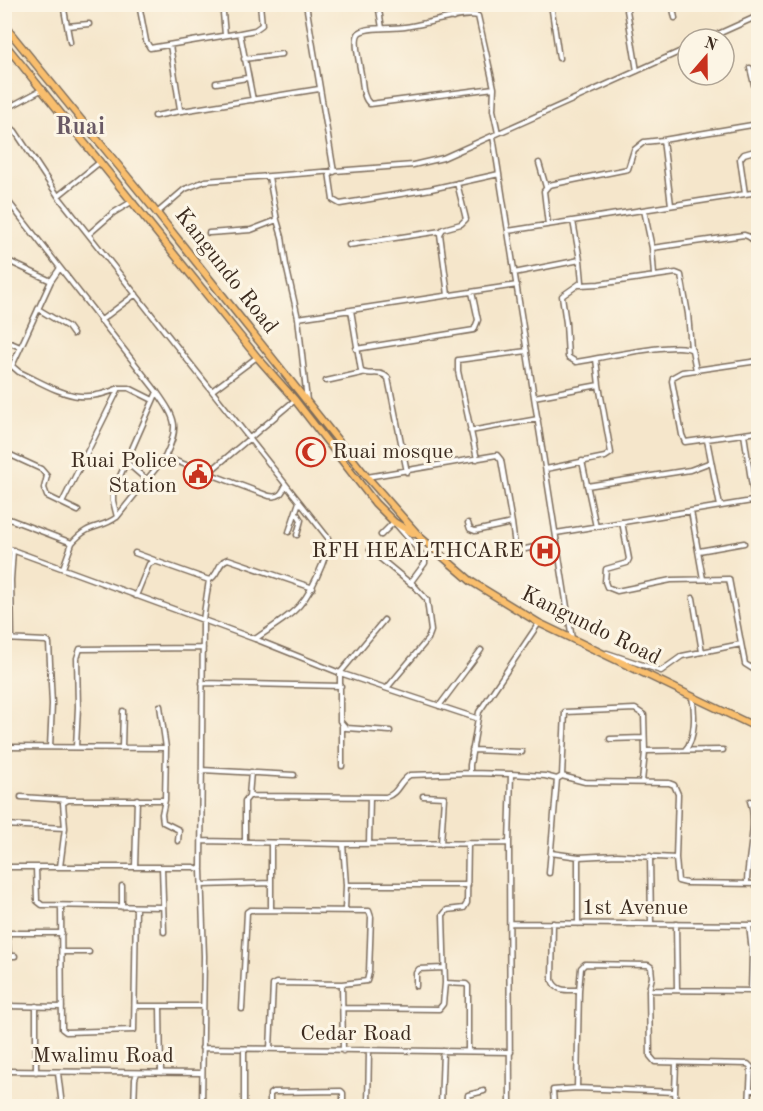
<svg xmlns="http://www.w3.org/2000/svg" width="763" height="1111" viewBox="0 0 763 1111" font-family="'Old Standard TT',serif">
	<rect width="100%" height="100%" fill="#fcf5e5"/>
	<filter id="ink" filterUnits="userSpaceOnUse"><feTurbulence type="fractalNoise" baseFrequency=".0167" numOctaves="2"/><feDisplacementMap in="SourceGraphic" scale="12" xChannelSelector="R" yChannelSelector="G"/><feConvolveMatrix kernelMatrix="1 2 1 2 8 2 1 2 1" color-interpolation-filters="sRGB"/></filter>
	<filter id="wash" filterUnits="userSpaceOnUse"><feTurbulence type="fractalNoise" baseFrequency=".008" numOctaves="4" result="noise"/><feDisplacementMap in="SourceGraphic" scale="24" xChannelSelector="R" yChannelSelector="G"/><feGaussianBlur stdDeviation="1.35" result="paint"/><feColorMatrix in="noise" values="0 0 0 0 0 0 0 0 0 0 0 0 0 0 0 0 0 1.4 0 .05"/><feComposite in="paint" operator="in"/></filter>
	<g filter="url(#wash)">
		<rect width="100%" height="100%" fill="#f5e6cb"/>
	</g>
	<g filter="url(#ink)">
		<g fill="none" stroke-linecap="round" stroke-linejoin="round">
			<g stroke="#7c6c5b" stroke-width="7">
				<path id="minor" d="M63,4L70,42
					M139,4L146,41L150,48L240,33L253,100
					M306,4L334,172
					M378,4L382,28
					M450,4L453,18
					M551,4L559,58
					M626,4L637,71
					M672,4L675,18
					M223,13L225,35
					M67,26L89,24
					M240,33L255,30L262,25L260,4
					M707,39L758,16
					M170,45L180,109L182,111L319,89
					M244,59L282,54
					M750,68L758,101
					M216,83L247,78
					M494,88L370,104C362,97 363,84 361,74C360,66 353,39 359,33C366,26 395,29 405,27C423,25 463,12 478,16L494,88L493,110L498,133
					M4,110L43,89
					M155,116L181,111
					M4,122L15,131L58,196L328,538C329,548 325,556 322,565C304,610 293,613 255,639
					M493,136L572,639
					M663,140L671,205
					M539,163L546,187
					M329,172L333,200L340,204L431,189L499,174
					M269,177L277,220
					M745,194L740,159L744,154L758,150
					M4,196L157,392L113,492V501L117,517C100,530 90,522 72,543
					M58,196L100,162
					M644,210L652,248L744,235C758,238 757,252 758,264
					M157,213L185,189L205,181L413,165L443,158L688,48
					M573,221L580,260
					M548,225L544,191L549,185L628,169L634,150L644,142L663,140L758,124
					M508,231L758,192
					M209,233L251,230L277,220L282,237L286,265L298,318L307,401
					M89,234L113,213L133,201
					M349,245L441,231
					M652,248L654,275
					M4,259L51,281
					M60,268L51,281L12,366L19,372C58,390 77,407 119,388
					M514,273L580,260L582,282L562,296L566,323L568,357L576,362C597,359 679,340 692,350L696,370
					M580,285L599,284L676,273L681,275L688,314L691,348
					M448,295L440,234L443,229L461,224L466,219L457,183
					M38,309L68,327L73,334
					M351,310L361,371C369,377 379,369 388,378L407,472
					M298,318L517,285
					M100,321L136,294
					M4,340L20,347
					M356,349L474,330L478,320L472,292
					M758,361L682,372L673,377L672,381L682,435L685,442L758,432
					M326,381L362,373
					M213,390L257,357
					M157,392C176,419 180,426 165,457
					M534,397L599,385L596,359
					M470,431L538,419
					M744,434L754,500
					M707,440L720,506
					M4,452L41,469L47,476L44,488L47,496L78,511
					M477,459L458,371V360L527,351
					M582,461L596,527
					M126,462L148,481
					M546,469L605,457L611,453L599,385
					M207,474L295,400
					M367,477L497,455L501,460L512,523L475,531L470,529L468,523
					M587,486L690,470L711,462
					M62,503L119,388H129L153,400
					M691,511L703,579
					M296,512L301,520L297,535
					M4,517L72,543L63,568
					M117,517L165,457L269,496C280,498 282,493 286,485
					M622,522L629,559L627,563L606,569L605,582L607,587L617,591L671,580L729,579L745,664L753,669L758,668
					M512,523L515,546L521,550L557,542
					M289,532L299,502
					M556,533L758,500
					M381,535L394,522L425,558V563L411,582L427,600L431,631L428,639L387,688
					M4,547L255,639L340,673L476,718
					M370,550L411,584
					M699,551L744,543
					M135,553L154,560
					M4,580H11L13,550
					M11,580L12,639
					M136,596L149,564L155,561L209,580C219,576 217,562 228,559L313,588
					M693,598L702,652
					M384,620L340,673V721L346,728L390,731
					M4,639L46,641L49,643L52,704L50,747
					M607,653L661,671L682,656L741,644
					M202,683L341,686
					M439,706L481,650
					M342,725V766
					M610,739L644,738
					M4,747L166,748
					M76,747L78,707L77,658L80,649L203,648
					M122,747L123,711
					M472,750L522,752
					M685,750C696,739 695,711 692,697
					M645,751L723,750
					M202,770L294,775
					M511,774L545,776L557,779L562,776L585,782L669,783L674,785L678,794L676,858L678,881L686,883L758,884
					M562,776L565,712L635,709L644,715L645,752L642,782
					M249,796L251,772
					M423,796L444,797L441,844
					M21,797L69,800H165L166,748L160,706
					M165,800L162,814L163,822L179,830L178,841
					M4,825L65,828
					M203,841L343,844L509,843
					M245,842V801L249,796L386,797C399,793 399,781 410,775L470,773
					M468,843L467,903L464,908L447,910L443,915L445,983L466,984L468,986V1051
					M343,844L346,885H468
					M369,844L370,797
					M551,853L579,857
					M650,856L651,924
					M4,867H194L201,870L204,956L202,1106
					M36,867L37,901L42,905L162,907
					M60,867L65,828L63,803L68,800
					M135,867L137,799
					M162,867L164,932
					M201,869L203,620L209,580
					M549,873L557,779
					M747,883C747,859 758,823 750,801
					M202,885L271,883
					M61,906L62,1029L66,1032L134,1030L136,907
					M122,907V886
					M271,909V843
					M345,910L346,885
					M511,923L758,925
					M553,923L552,980C556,992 568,990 579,990L581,968L585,964L648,965L651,967L652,977L649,990L758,991
					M578,924V860L579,857L617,855L676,858
					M676,924L677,990
					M749,925L752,952L751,991
					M4,933H62
					M7,933L9,956
					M62,952H89
					M4,956H15
					M342,984L343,1051
					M416,986V973L419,969L444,968
					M649,990L650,1056L655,1062L748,1064L751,1067L749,1106
					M4,1006L62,1007
					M36,1006V1072
					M135,1006H203
					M160,1006L161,1073
					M342,1008L439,1009L443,1004L445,983
					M242,1009L247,912L250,910L369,911L371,917L369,972L367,981L342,984L276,983L273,985L270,1049
					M202,1048L511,1052
					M4,1071L202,1073
					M58,1073L62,1106
					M577,1088L579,990
					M751,1090H758
					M675,1092L676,1063
					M134,1106L135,1079L137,1073
					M244,1106V1049
					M270,1106V1094L273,1092L341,1091L343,1093V1106
					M368,1106L369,1051
					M441,1106L443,1051
					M467,1106L468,1095L484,1091
					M510,1106L509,843L511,774L470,773V765L479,712L539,623
					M554,1106L553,1090L577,1088L675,1092L676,1106"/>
			</g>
			<g stroke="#7c6c5b" stroke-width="9">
				<path id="highway" d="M4,25L157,213L367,477L420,537L472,582L539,623L758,728
					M4,43L257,357L295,400L375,503L394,522L414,534"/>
			</g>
			<use href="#minor" stroke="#fff" stroke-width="4"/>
			<use href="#highway" stroke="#f9be6d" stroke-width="6"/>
		</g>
	</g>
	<defs>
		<g id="mosque-ring" transform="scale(1.5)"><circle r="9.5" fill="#fcf5e5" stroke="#c8321e" stroke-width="1.5"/><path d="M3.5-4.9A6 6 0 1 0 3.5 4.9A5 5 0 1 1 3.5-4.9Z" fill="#c8321e"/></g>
		<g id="civic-ring" transform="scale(1.5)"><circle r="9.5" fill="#fcf5e5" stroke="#c8321e" stroke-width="1.5"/><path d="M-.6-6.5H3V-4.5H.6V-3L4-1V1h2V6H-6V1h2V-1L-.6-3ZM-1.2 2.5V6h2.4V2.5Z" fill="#c8321e"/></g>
		<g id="hospital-ring" transform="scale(1.5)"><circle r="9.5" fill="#fcf5e5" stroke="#c8321e" stroke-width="1.5"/><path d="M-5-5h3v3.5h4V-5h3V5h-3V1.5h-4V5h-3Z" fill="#c8321e"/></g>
	</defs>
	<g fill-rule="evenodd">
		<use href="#mosque-ring" x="311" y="452"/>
		<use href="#civic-ring" x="198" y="474"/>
		<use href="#hospital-ring" x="545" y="551"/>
	</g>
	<g text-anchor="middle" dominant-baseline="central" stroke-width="6" stroke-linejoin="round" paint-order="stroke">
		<g font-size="22" fill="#3b2a1e" stroke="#fcf5e5">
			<text transform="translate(226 271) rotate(52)">Kangundo Road</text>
			<text transform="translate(591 626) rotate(26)">Kangundo Road</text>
			<text x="635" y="908">1st Avenue</text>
			<text x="356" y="1034">Cedar Road</text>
			<text x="103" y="1056">Mwalimu Road</text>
		</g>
		<g font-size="22" fill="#3b2a1e" stroke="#fcf5e5" text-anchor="end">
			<text x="332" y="452" text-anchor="start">Ruai mosque</text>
			<text x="177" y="461">Ruai Police<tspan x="177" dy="25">Station</tspan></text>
			<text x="524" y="551">RFH HEALTHCARE</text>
		</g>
		<g font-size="24" font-weight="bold" fill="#695965" stroke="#fcf5e5">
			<text x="80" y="128">Ruai</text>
		</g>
	</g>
	<rect width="763" height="1111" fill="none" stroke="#fcf5e5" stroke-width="24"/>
	<g transform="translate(706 57) rotate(20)"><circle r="28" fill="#fcf5e5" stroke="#afa495" stroke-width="1.5"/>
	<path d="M0-4.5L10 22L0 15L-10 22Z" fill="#c8321e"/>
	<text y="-9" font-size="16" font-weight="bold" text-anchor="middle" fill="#3b2a1e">N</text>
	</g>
</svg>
